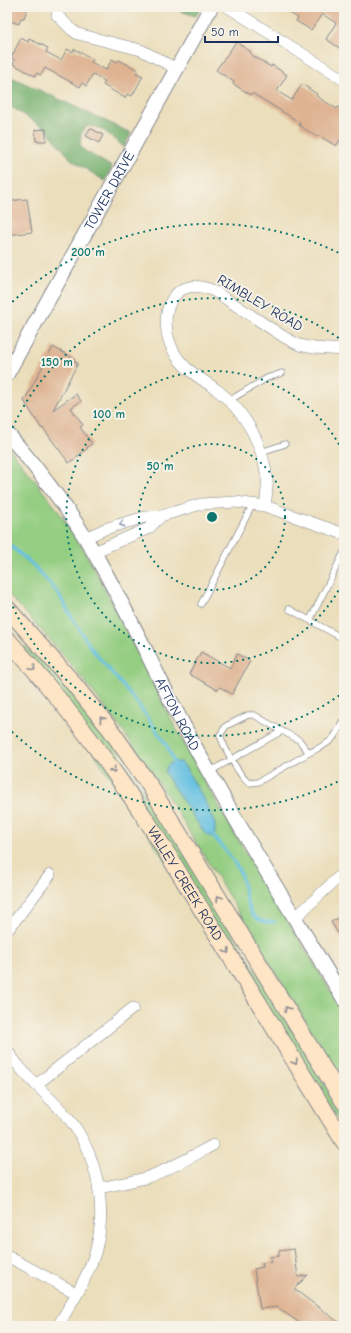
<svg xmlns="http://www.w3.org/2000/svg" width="351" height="1333" viewBox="0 0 351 1333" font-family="'Comic Neue',sans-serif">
	<rect width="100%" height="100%" fill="#f7f3e8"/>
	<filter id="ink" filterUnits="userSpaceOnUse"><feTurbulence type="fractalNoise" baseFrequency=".025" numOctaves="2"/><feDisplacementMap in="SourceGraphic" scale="8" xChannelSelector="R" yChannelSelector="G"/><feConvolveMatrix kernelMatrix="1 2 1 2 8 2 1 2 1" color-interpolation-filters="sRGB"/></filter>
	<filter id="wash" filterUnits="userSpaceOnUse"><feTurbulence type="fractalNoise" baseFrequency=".012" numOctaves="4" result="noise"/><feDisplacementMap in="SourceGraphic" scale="16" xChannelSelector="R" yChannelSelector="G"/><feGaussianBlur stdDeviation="0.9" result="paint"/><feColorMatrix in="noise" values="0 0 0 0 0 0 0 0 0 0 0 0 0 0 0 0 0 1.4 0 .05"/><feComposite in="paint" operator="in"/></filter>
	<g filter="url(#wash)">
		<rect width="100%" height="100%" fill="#ebdebb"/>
		<path fill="#94ce82" stroke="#587e70" d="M7,445L56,508L83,549L98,576L172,721L204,780L243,848L344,1013V1084L173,805C125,729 69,658 7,593Z
			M26,646L73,693L115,747L169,829L344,1115V1129L24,648Z"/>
		<path fill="#77b170" stroke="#497067" d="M174,7H201L196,16L183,12Z
			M7,75L131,133L124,147C114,139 100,124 87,126L81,134L80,146L85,151L112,167L105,181L72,160L46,129L7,104Z"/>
		<path fill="#63c0e1" stroke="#3f78a0" d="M174,762H181L185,767L206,803L215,824V833L213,836H208L204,832L178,794L165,773C166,767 167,764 174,762Z"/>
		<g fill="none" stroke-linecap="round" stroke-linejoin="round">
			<path stroke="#63c0e1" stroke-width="3" d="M7,543L32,564L58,593L68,611L91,648L138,704L166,744L174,762
				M213,836C222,846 231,856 238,868C249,888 240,926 275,922"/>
		</g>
		<g id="blocks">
			<path fill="#deb392" d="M7,7H28L24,18H21L19,24L7,20Z
				M280,7H340L344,10V44L341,49L326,39L336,23L322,14L311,30L296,21L298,18Z
				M21,38L28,42L29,39L38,43L48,48L46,52L61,60L67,49L73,52L74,49L93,59L91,62L106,70L112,59L117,62L119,60L138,70L136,73L143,76L132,96L127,94L125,98L103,85L105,81L93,74L86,86L82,83L80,87L45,68L41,75L37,73L35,76L13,64L15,60L11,58Z
				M236,42L251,52L250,54L271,67L272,65L287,75L277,91L290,99L292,100L302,84L317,94L316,96L337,109L338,107L344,110V134L336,146L318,135L317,137L299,125L300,123L291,117L252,93L251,95L233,84L234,82L216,70Z
				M90,128L103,135L99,143L86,136Z
				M46,129V141H36L35,130Z
				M27,199L32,232L7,235V201Z
				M53,347L75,359L74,361L78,363L53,410L76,394L81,401L71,408L83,425L80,427L92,444L87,447L88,448L69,463L43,428L42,429L24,401Z
				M201,652L230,668L237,654L250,661L232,694L220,687L218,690L189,674Z
				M344,915V943L331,922Z
				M294,1249L298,1277L308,1275L294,1289L341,1324L323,1326H304L277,1307L260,1309L254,1269L263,1267L262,1263L271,1262L270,1257L279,1256V1251Z"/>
		</g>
	</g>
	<g filter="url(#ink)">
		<use href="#blocks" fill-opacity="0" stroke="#83868c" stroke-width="1"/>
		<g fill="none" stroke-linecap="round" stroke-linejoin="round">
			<g stroke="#83868c" stroke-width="7">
				<path id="service" d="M230,400L267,378L282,373
					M261,452L285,444
					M201,604L253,504
					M289,609L344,639
					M310,620L344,552
					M309,753C328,743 333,743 342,722
					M209,772L282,731L299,740L309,753L258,782L250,783C241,780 223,745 220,735L226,726L248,715H254L282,731"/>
			</g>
			<g stroke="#83868c" stroke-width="12">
				<path id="minor" d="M228,7L344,80
					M57,15L72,30L78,34L141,50L177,69
					M265,506C266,497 268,487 267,479C263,444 245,411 217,390C201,378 182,369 173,350C156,317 171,272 214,291L284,337L299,345L314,348L344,350
					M85,538L105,529L121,524L145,517L161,516L201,504L236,502L265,506L344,534
					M94,552L149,528L161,516
					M295,918L344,872
					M7,931L50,875
					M7,1050C24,1077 50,1096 70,1120C98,1157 108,1209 95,1253C87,1279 71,1303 58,1326
					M36,1085L133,1008
					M99,1188C114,1185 130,1182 145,1178C169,1170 191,1157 213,1145
					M7,1256L76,1293"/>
			</g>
			<g stroke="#83868c" stroke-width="16">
				<g id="tertiary">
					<path id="s1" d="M7,374L211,7"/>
					<path id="s2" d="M7,433C36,467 63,501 86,539C124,601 152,667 186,730C235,822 290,910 344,999"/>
				</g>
			</g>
			<g stroke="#83868c" stroke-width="18">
				<g id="secondary">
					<path d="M7,608L68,677L110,729L148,783L344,1102"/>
					<path id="s3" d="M7,639C61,698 108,760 151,827L344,1142"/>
				</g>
			</g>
			<use href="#service" stroke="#fff" stroke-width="5.5"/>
			<use href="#minor" stroke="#fff" stroke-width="11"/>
			<use href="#tertiary" stroke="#fff" stroke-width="14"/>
			<use href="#secondary" stroke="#fde5c5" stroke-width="16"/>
		</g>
		<defs><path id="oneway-chevron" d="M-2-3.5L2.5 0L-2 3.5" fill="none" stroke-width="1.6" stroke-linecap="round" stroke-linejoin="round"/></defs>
		<use stroke="#8d97ae" href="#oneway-chevron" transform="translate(122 524) rotate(164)"/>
		<g stroke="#8c8a92">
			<use href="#oneway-chevron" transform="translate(33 668) rotate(49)"/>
			<use href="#oneway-chevron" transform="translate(102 719) rotate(-128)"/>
			<use href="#oneway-chevron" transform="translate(113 770) rotate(55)"/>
			<use href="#oneway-chevron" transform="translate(219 898) rotate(-122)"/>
			<use href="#oneway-chevron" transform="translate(227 951) rotate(59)"/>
			<use href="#oneway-chevron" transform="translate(287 1009) rotate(-122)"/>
			<use href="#oneway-chevron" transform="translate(295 1062) rotate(59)"/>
		</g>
	</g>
	<g fill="none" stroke="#0f766e" stroke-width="2" stroke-dasharray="2 4">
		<circle cx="212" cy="517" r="73"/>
		<path d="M344 580A146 146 0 1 1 344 454"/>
		<path d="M344 692A219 219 0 0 1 8 595M8 439A219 219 0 0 1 344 342"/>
		<path d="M343 779A293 293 0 0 1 8 728M8 306A293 293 0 0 1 343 255"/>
	</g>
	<g text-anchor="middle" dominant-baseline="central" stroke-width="4" stroke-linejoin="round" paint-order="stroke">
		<g font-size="14" fill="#1b2f5e" stroke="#f7f3e8">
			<text stroke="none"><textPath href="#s1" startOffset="210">TOWER DRIVE</textPath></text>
			<text transform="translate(260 303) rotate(31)">RIMBLEY ROAD</text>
			<text stroke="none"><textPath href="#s2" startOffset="330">AFTON ROAD</textPath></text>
			<text stroke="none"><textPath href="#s3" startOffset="303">VALLEY CREEK ROAD</textPath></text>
		</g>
	</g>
	<circle cx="212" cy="517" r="6" fill="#0f766e" stroke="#f7f3e8" stroke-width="2"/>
	<g font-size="12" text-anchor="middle" font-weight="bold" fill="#0f766e" stroke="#f7f3e8" stroke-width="4" stroke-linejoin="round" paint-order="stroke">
		<text x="88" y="256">200 m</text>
		<text x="57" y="366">150 m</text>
		<text x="109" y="418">100 m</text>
		<text x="160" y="470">50 m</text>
	</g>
	<rect width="351" height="1333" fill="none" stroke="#f7f3e8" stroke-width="24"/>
	<path d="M205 36v6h73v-6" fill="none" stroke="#1b2f5e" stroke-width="2"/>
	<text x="211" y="36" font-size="12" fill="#1b2f5e" stroke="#f7f3e8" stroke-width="3" paint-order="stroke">50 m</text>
</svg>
